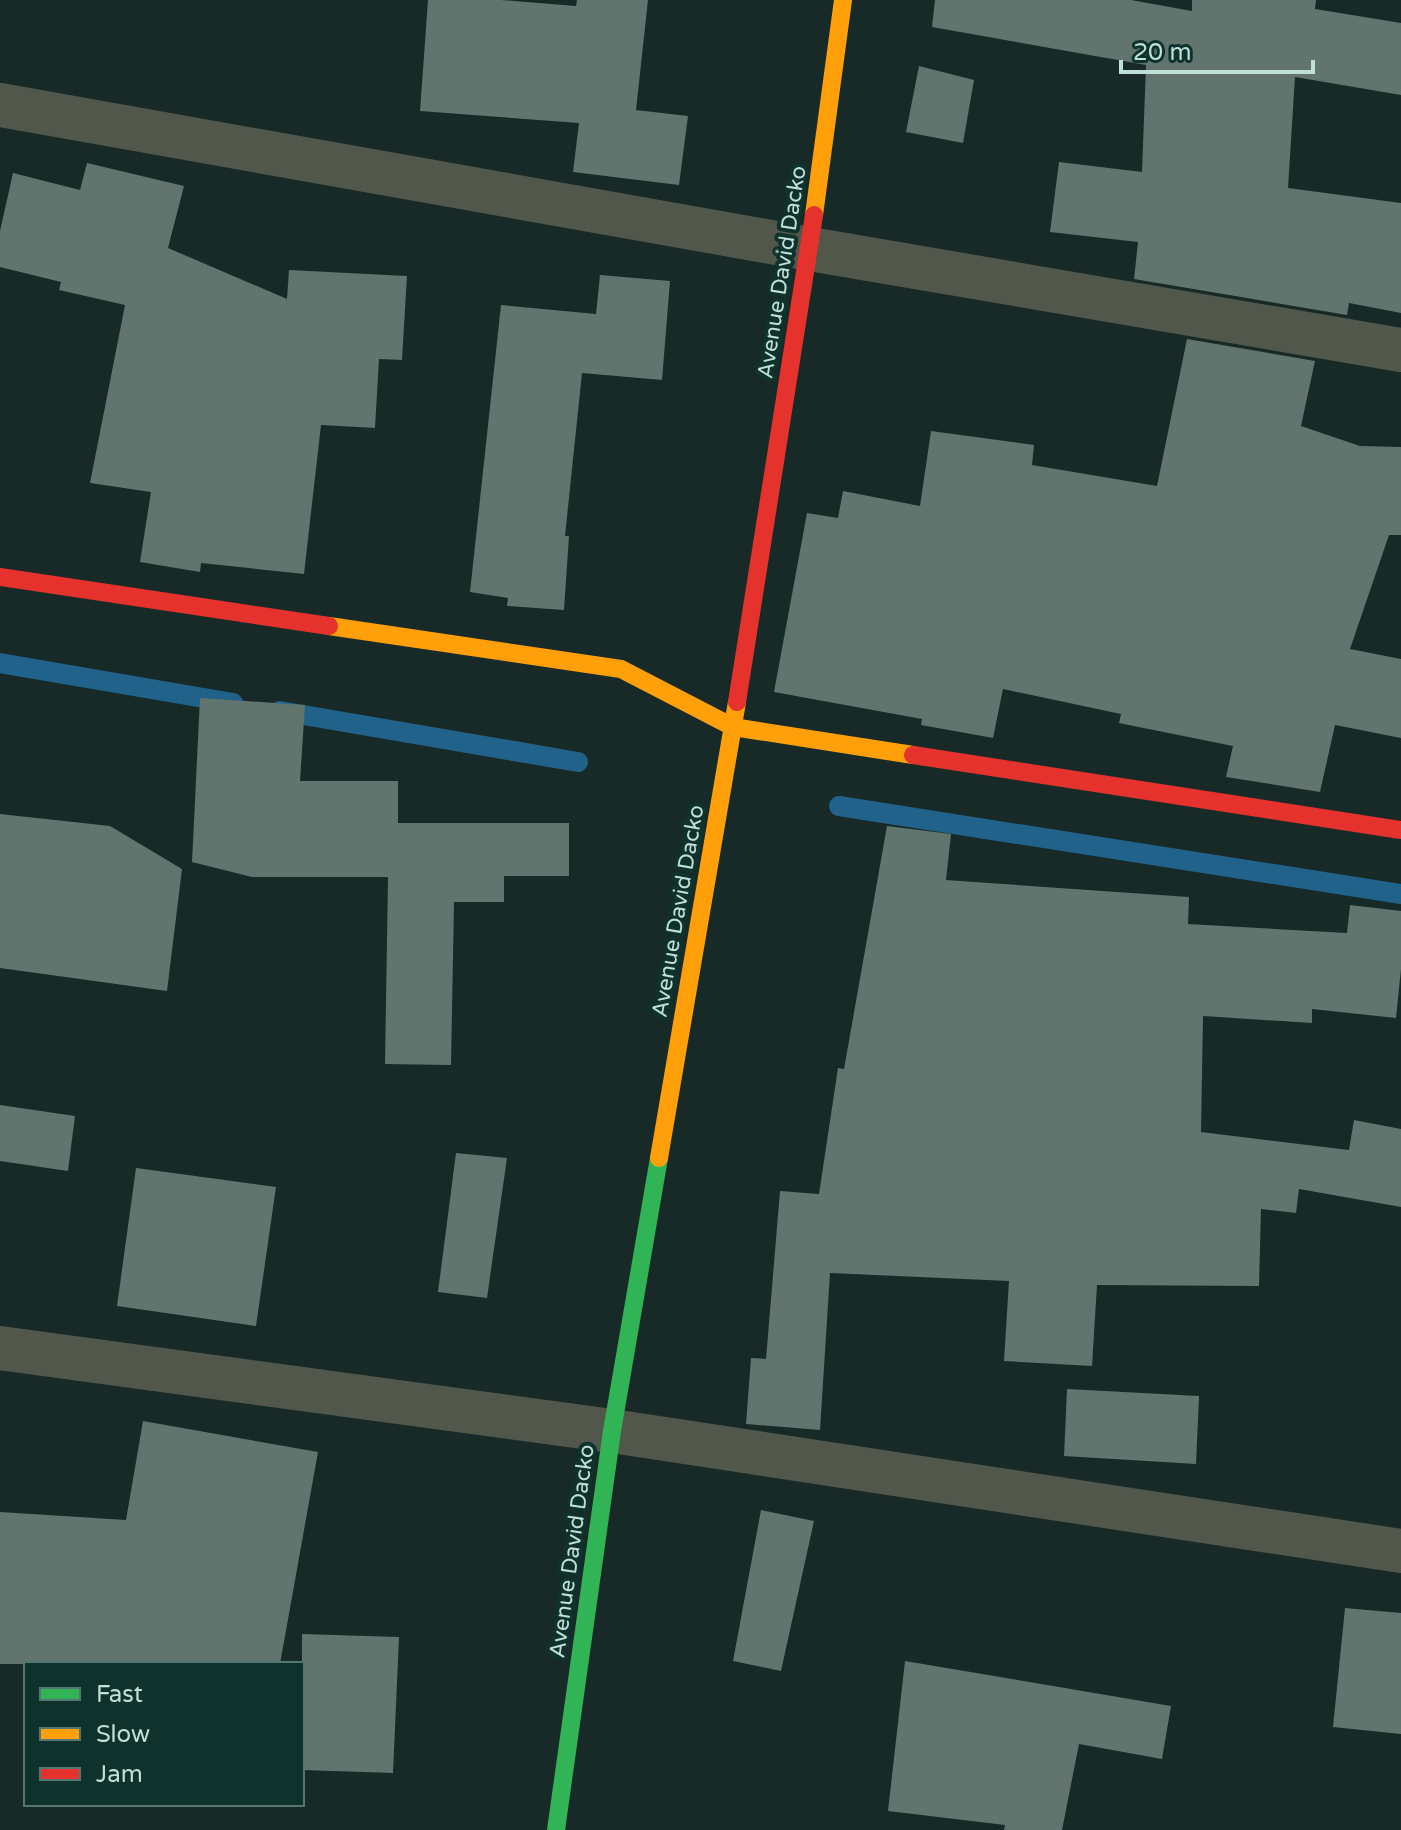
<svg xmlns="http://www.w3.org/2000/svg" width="1401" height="1830" font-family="'Varela Round',sans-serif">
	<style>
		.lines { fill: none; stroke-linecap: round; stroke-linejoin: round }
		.stream { stroke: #21628a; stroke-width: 20 }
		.building { fill: #61746d }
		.street { stroke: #52574c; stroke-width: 44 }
		.fast { stroke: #30b455; stroke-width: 18 }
		.slow { stroke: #ff9f0a; stroke-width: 18 }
		.jam { stroke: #e5322d; stroke-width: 18 }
		.labels { text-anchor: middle; stroke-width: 8; stroke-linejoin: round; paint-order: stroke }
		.street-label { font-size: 22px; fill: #bfdfd8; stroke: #0f322c }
	</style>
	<rect width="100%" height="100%" fill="#172a27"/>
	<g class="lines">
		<g class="stream">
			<polyline points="0,663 233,703"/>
			<polyline points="280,711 578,762"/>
			<polyline points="839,806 1401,894"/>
		</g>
	</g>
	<g class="building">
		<polygon points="428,0 501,0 576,6 577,0 648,0 636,110 688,116 679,185 573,172 579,123 420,111"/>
		<polygon points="935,0 1131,0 1192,11 1192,0 1316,0 1315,9 1401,23 1401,95 1295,77 1288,188 1401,203 1401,313 1349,303 1347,315 1134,279 1138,242 1050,232 1059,162 1142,172 1146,65 932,27"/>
		<polygon points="919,66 974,80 963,143 906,132"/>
		<polygon points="87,163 184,186 168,248 287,299 289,270 407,276 402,360 379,359 375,428 321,425 304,574 201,563 200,572 140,562 151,492 90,483 125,305 59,290 61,282 0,267 0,231 13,173 80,190"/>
		<polygon points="600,275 670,281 662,380 582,373 565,536 569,536 564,610 507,606 508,598 470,592 501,305 596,314"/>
		<polygon points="1187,339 1315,361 1301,426 1360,446 1401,447 1401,535 1389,535 1350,649 1401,659 1401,738 1335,725 1320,792 1226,777 1233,746 1119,723 1121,714 1003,689 993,738 921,725 922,719 774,692 807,513 838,518 843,491 920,506 931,431 1034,445 1032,465 1157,486"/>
		<polygon points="200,698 305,705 300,781 398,781 398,823 569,823 569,876 504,876 504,902 454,902 451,1065 385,1064 388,877 252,877 192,862"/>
		<polygon points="0,814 110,826 182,869 167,991 0,968"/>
		<polygon points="887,826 951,834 946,880 1189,897 1188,924 1347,933 1350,905 1401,911 1401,969 1396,1018 1312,1009 1312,1023 1203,1016 1201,1132 1349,1150 1354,1120 1401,1129 1401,1207 1299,1189 1296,1213 1261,1209 1259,1286 1097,1285 1092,1366 1004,1361 1009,1281 830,1273 820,1430 746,1424 751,1358 766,1359 780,1191 819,1194 838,1068 844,1069"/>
		<polygon points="0,1105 75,1116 68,1171 0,1161"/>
		<polygon points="456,1153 507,1158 487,1298 438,1292"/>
		<polygon points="136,1168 276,1187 256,1326 117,1306"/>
		<polygon points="1067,1389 1199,1396 1196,1464 1064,1456"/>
		<polygon points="143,1421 318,1452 280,1664 0,1664 0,1512 126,1520"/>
		<polygon points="761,1510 814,1521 781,1671 733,1661"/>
		<polygon points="1345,1608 1401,1613 1401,1734 1333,1727"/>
		<polygon points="302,1634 399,1637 393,1773 302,1770"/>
		<polygon points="905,1661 1171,1706 1162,1759 1079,1744 1062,1830 1004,1830 1005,1825 888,1811"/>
	</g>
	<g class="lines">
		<g class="street">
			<polyline points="0,105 810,249 1401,350"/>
			<polyline points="0,1348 612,1431 1401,1551"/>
		</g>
		<polyline class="fast" points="556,1830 612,1431 659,1158"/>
		<g class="slow">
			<polyline points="814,215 843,0"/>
			<polyline points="329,626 621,669 733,727 913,755"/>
			<polyline points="659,1158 737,702"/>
		</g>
		<g class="jam">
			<polyline points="0,577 329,626"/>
			<polyline points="737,702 814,215"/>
			<polyline points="913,755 1401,830"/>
		</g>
	</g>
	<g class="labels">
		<g class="street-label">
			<text transform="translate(781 272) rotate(-81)" y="8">Avenue David Dacko</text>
			<text transform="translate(677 911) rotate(-80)" y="8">Avenue David Dacko</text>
			<text transform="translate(571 1551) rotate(-82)" y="8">Avenue David Dacko</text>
		</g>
	</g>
	<rect x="24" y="1662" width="280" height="144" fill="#0f322c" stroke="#557771" stroke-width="2"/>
	<rect x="40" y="1688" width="40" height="12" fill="#30b455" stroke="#557771" stroke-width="2"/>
	<text x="96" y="1702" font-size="24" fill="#bfdfd8">Fast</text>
	<rect x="40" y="1728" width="40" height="12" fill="#ff9f0a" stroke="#557771" stroke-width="2"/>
	<text x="96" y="1742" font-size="24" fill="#bfdfd8">Slow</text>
	<rect x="40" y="1768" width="40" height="12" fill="#e5322d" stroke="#557771" stroke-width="2"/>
	<text x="96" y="1782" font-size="24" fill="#bfdfd8">Jam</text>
	<path d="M1121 60v12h192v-12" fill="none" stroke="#bfdfd8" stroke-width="4"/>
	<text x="1133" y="60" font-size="24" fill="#bfdfd8" stroke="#0f322c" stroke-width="6" paint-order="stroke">20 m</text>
</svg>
